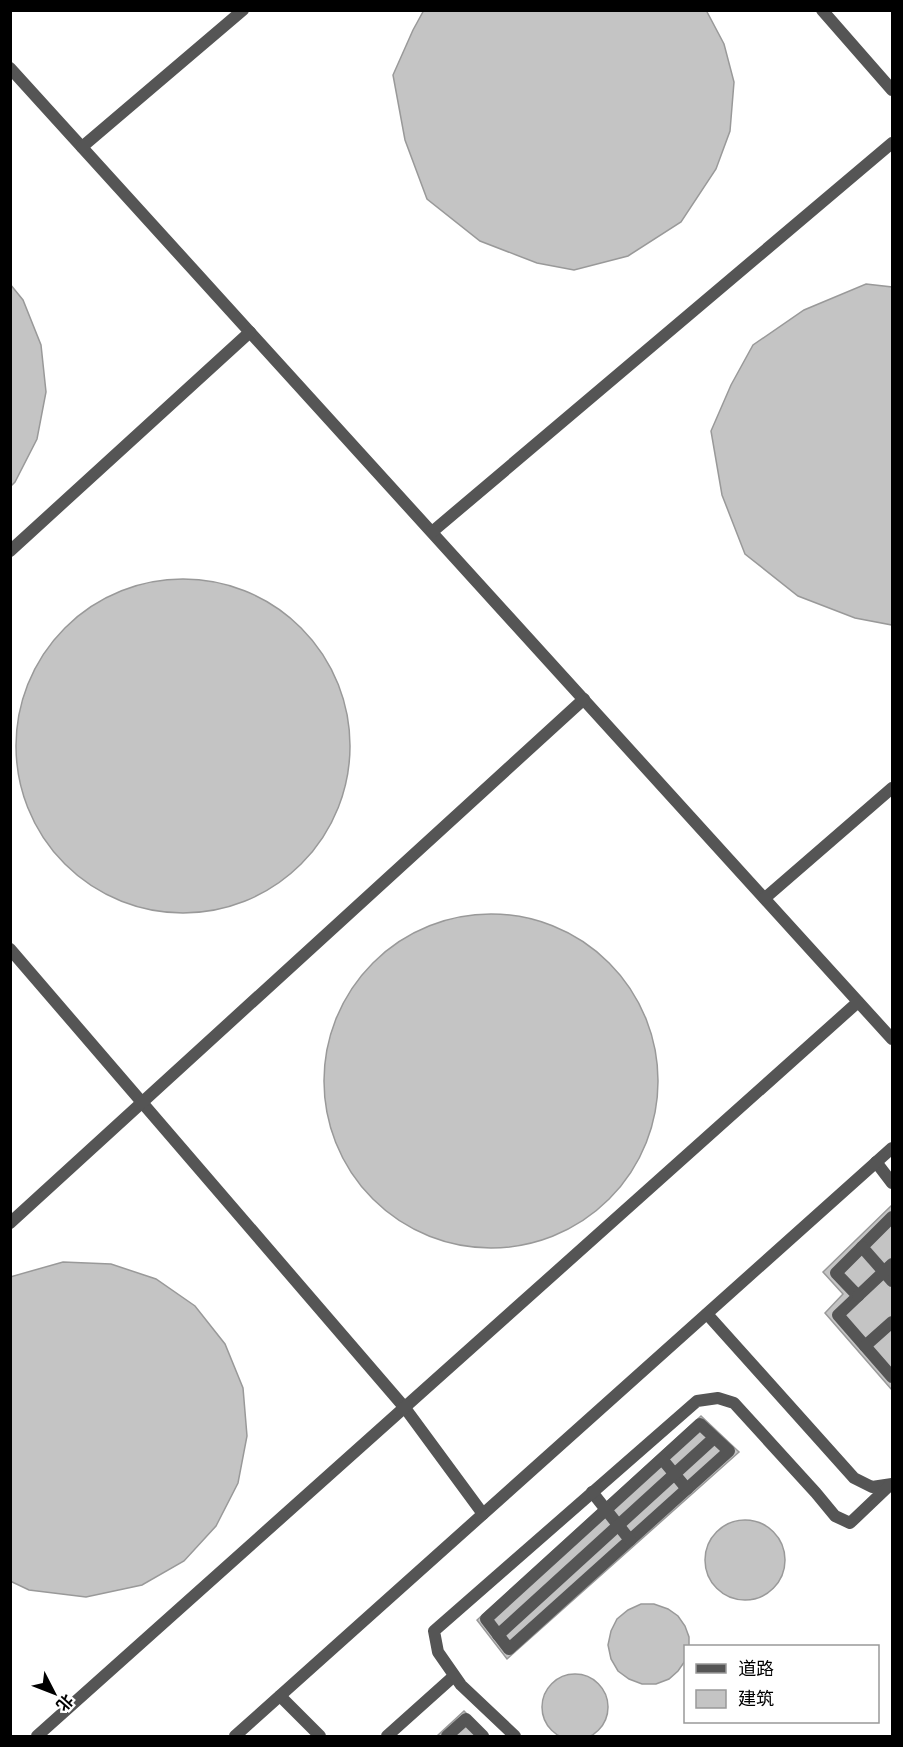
<svg xmlns="http://www.w3.org/2000/svg" width="903" height="1747" font-family="Rubik,'Noto Sans SC',sans-serif">
	<style>
		.building { fill: #c4c4c4; stroke: #999; stroke-width: 1.5 }
		.lines { fill: none; stroke-linecap: round; stroke-linejoin: round }
		.street { stroke: #555; stroke-width: 12 }
	</style>
	<rect width="100%" height="100%" fill="#fff"/>
	<g class="building">
		<polygon points="424,10 706,10 724,44 734,82 730,131 716,169 681,222 628,256 574,270 537,263 480,241 427,199 405,140 393,75 413,30"/>
		<polygon points="10,284 23,300 41,345 46,392 37,439 15,482 10,487"/>
		<polygon points="866,284 892,287 892,625 855,618 798,596 745,554 722,495 711,431 731,385 753,345 804,310"/>
		<circle cx="183" cy="746" r="167"/>
		<circle cx="491" cy="1081" r="167"/>
		<polygon points="892,1205 892,1390 825,1313 843,1294 823,1272"/>
		<polygon points="63,1262 111,1264 156,1279 195,1306 225,1344 243,1388 247,1436 238,1483 216,1526 184,1561 142,1585 86,1597 29,1590 10,1581 10,1277"/>
		<polygon points="701,1416 739,1452 507,1659 477,1620"/>
		<circle cx="745" cy="1560" r="40"/>
		<polygon points="641,1604 654,1604 668,1609 678,1616 685,1626 689,1637 689,1646 686,1646 685,1661 678,1671 669,1679 656,1684 642,1684 629,1679 618,1671 611,1659 608,1645 611,1631 617,1619 628,1610"/>
		<circle cx="575" cy="1707" r="33"/>
		<polygon points="464,1711 489,1736 437,1736"/>
	</g>
	<g class="lines">
		<g class="street">
			<polyline points="822,10 892,90"/>
			<polyline points="10,68 892,1039"/>
			<polyline points="82,147 243,10"/>
			<polyline points="432,532 892,143"/>
			<polyline points="10,551 250,332"/>
			<polyline points="765,898 892,788"/>
			<polyline points="10,949 405,1408 483,1514"/>
			<polyline points="876,1162 892,1183"/>
			<polyline points="892,1217 836,1273 858,1296 838,1315 892,1377"/>
			<polyline points="10,1223 584,699"/>
			<polyline points="862,1247 892,1281"/>
			<polyline points="858,1296 892,1264"/>
			<polyline points="707,1314 854,1478 872,1487 892,1484"/>
			<polyline points="865,1346 892,1322"/>
			<polygon points="700,1424 729,1451 509,1649 486,1619"/>
			<polyline points="662,1459 687,1489"/>
			<polyline points="592,1492 630,1540"/>
			<polyline points="498,1635 714,1438"/>
			<polyline points="280,1696 320,1736"/>
			<polyline points="37,1736 858,1002"/>
			<polyline points="235,1736 892,1148"/>
			<polyline points="387,1736 454,1676"/>
			<polyline points="447,1736 466,1719 483,1736"/>
			<polyline points="515,1736 461,1685 438,1652 434,1631 697,1401 718,1398 734,1403 816,1493 835,1516 850,1523 890,1485"/>
		</g>
	</g>
	<rect width="903" height="1747" fill="none" stroke="#000000" stroke-width="24"/>
	<rect x="684" y="1645" width="195" height="78" fill="#ffffff" stroke="#999999" stroke-width="1.5"/>
	<rect x="696" y="1664" width="30" height="9" fill="#555555" stroke="#999999" stroke-width="1.5"/>
	<text x="738" y="1675" font-size="18" fill="#000000">道路</text>
	<rect x="696" y="1690" width="30" height="18" fill="#c4c4c4" stroke="#999999" stroke-width="1.5"/>
	<text x="738" y="1705" font-size="18" fill="#000000">建筑</text>
	<g transform="translate(54 1693) rotate(132)" stroke="#ffffff" stroke-width="4.5" paint-order="stroke">
	<path d="M0-4.5L10 22L0 15L-10 22Z" fill="#000000"/>
	<text y="-9" font-size="16" font-weight="bold" text-anchor="middle" fill="#000000">北</text>
	</g>
</svg>
